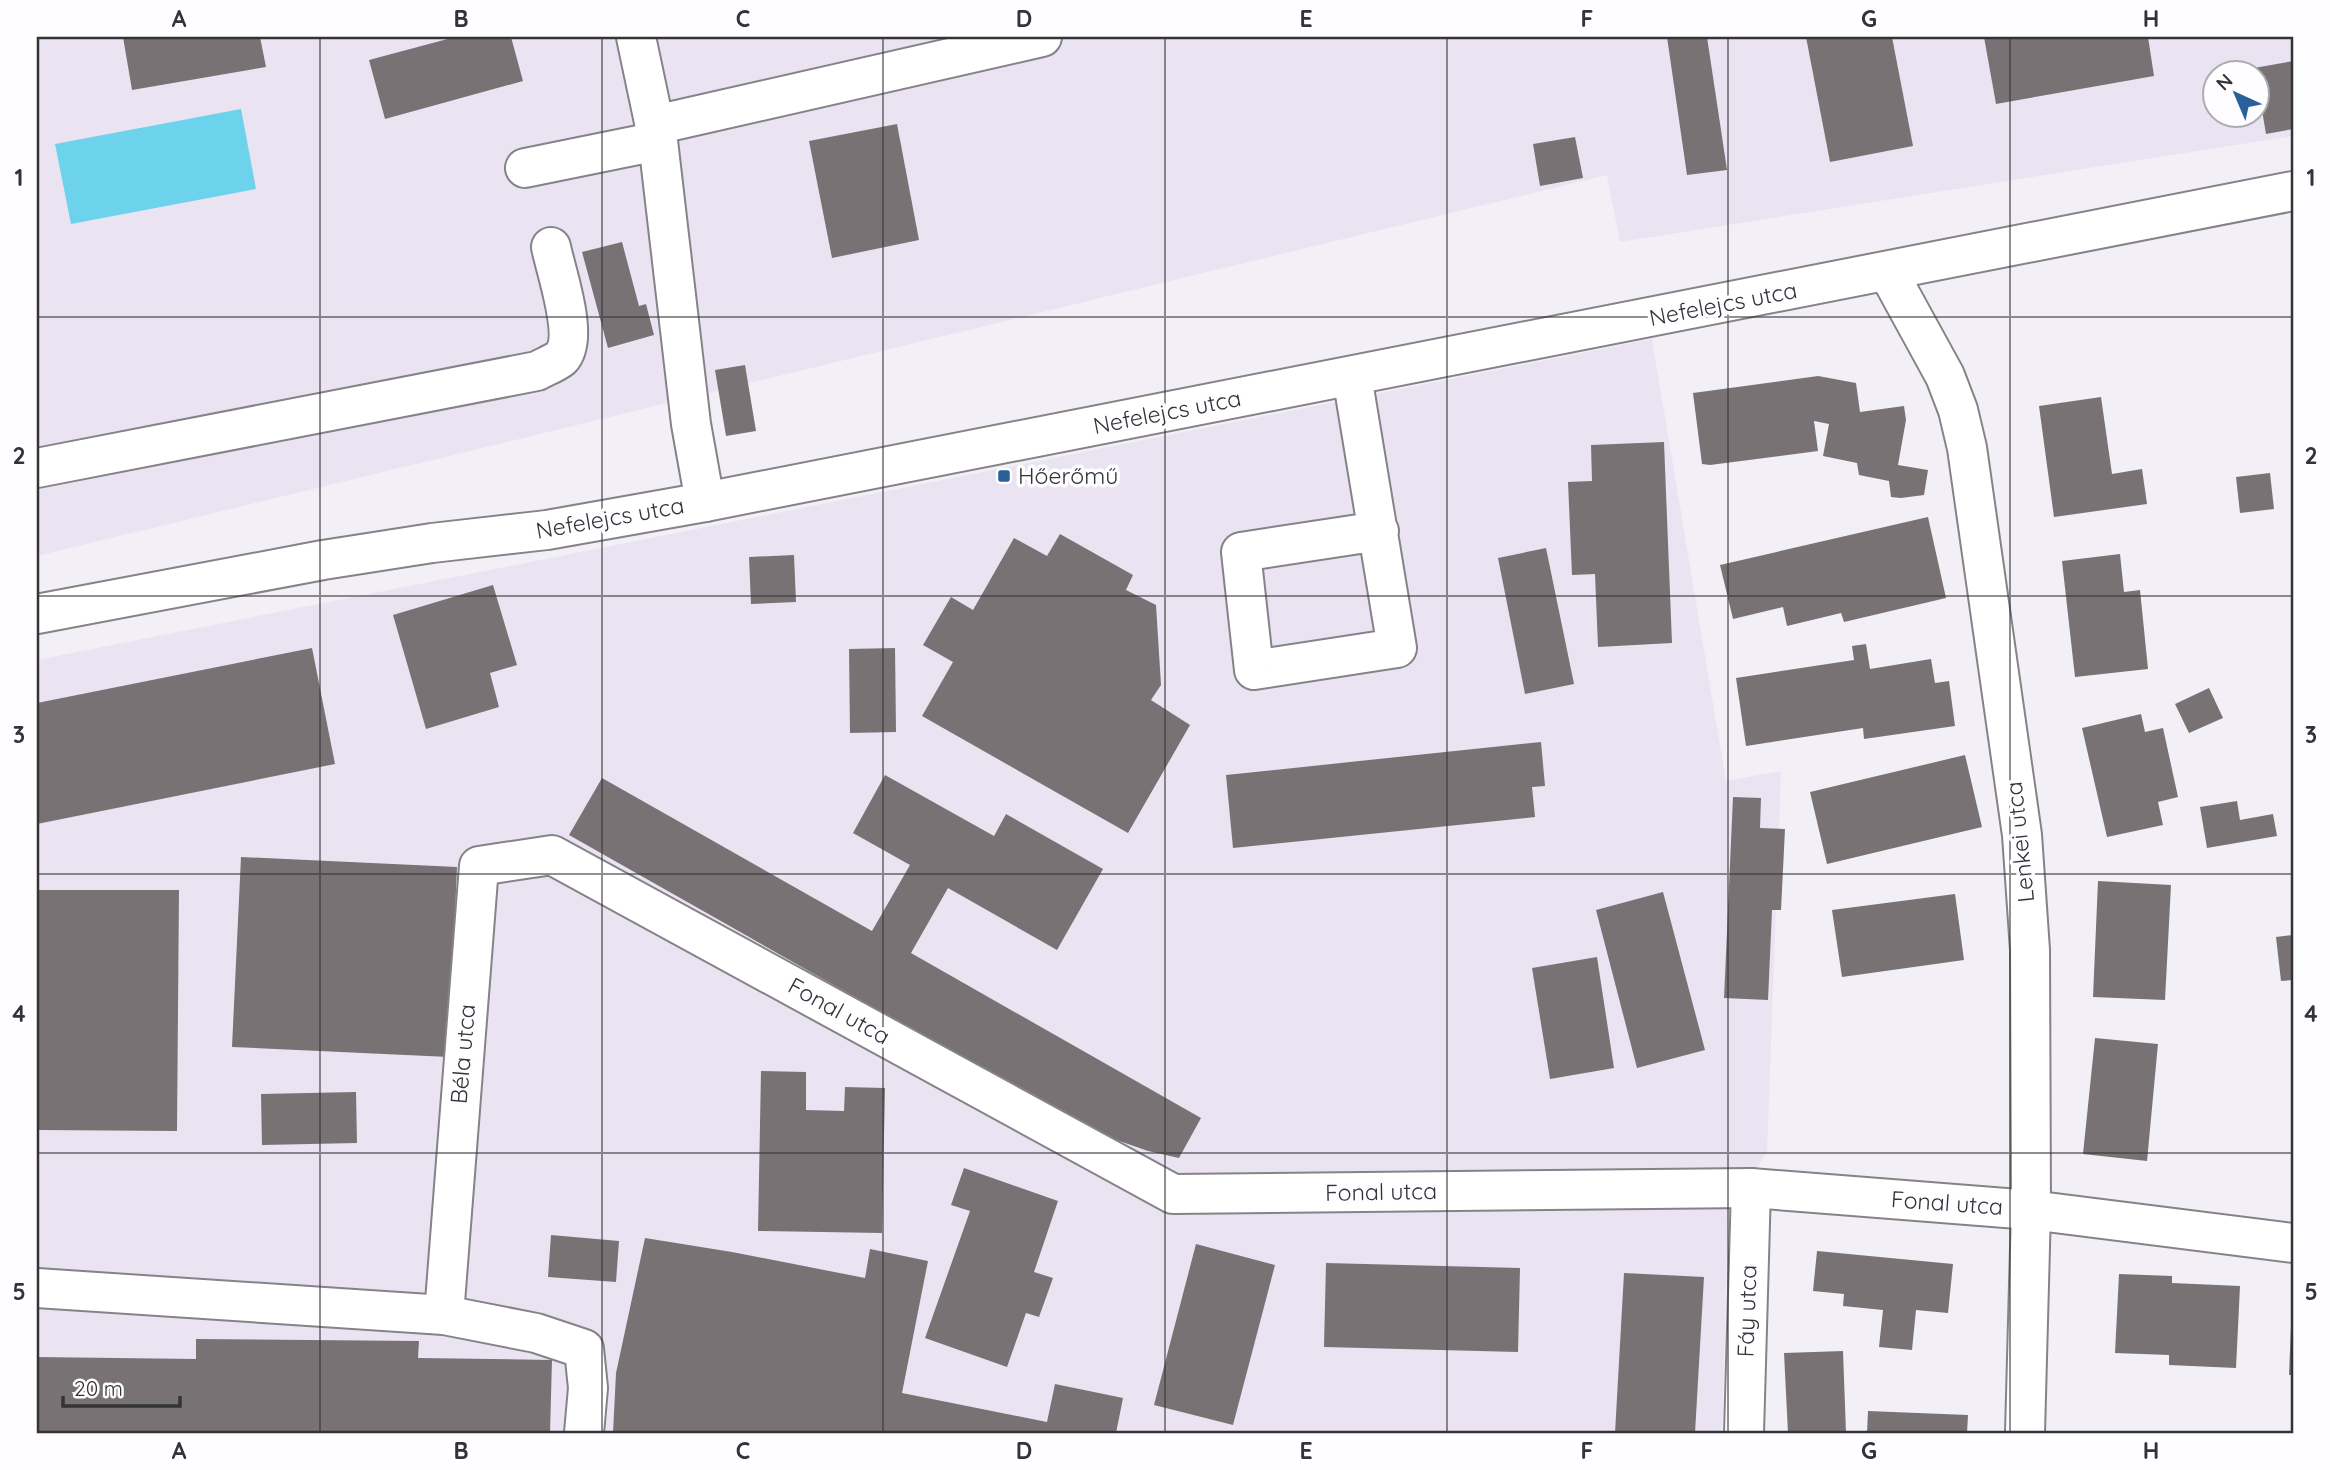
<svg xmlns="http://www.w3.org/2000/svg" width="2330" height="1470" font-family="Quicksand,sans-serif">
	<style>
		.built { fill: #eae4f2; fill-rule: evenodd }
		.water { fill: #6dd2eb }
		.building { fill: #797274 }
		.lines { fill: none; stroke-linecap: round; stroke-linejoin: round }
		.minor-casing { stroke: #858288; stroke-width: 42 }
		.minor { stroke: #fff; stroke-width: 38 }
		.grid { fill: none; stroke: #343336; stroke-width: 2; stroke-opacity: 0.55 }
		.poi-dot { fill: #286199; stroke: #fefdff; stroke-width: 2.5 }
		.labels { text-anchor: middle; stroke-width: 7; stroke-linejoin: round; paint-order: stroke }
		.street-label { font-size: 23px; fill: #343336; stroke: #fefdff }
		.poi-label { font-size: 23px; fill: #343336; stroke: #fefdff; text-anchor: start }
		.neatline { fill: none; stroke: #343336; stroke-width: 2.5 }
		.grid-label { font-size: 23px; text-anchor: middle; font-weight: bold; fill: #343336 }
	</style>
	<rect width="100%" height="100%" fill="#f2eff6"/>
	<g class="built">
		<path d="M37 37H2293V136L1620 242 1607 175 37 556ZM2214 74H2256V116H2214Z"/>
		<polygon points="1652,339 1726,781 1781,771 1767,1152 1728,1215 1722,1433 37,1433 37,660"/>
	</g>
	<polygon class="water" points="241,109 256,189 71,224 55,144"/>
	<g class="building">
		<polygon points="123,37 260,37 266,67 132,90"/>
		<polygon points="455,37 511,37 523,81 385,119 369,60"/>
		<polygon points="1667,37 1707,37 1727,170 1687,175"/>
		<polygon points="1806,37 1892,37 1913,146 1830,162"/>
		<polygon points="1984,37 2148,37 2154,76 1996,104"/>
		<polygon points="2293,61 2293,129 2266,134 2256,74 2254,68"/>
		<polygon points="897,124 919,240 832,258 809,141"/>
		<polygon points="1575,137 1583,178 1540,186 1533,144"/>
		<polygon points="622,242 639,306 646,304 654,335 608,348 582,252"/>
		<polygon points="745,365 756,431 726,436 715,370"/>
		<polygon points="1818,376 1856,383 1860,412 1904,406 1906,420 1898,465 1928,470 1924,495 1901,498 1891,497 1889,481 1859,475 1857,463 1823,456 1829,424 1814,421 1818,451 1710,465 1702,464 1693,393"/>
		<polygon points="2101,397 2112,474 2142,469 2147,504 2054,517 2039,406"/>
		<polygon points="1664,442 1672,643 1598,647 1595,574 1572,575 1568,482 1592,481 1591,445"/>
		<polygon points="2270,473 2274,509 2240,513 2236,477"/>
		<polygon points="1928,517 1946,598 1844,622 1841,613 1787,626 1783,607 1733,619 1720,565"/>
		<polygon points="1060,534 1133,575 1126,590 1156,605 1161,685 1151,700 1190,725 1128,833 922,716 953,662 923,645 951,597 973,610 1014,538 1047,556"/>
		<polygon points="1546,548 1574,684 1525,694 1498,558"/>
		<polygon points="2120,554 2124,592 2140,590 2148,669 2075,677 2062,561"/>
		<polygon points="794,555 796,602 751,604 749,557"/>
		<polygon points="493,585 517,665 490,673 499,707 426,729 393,615"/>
		<polygon points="1866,644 1870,669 1931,659 1935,683 1949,681 1955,726 1864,739 1863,728 1746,746 1736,678 1854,660 1852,646"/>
		<polygon points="312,648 335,764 37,824 37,703"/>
		<polygon points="895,648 896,732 850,733 849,649"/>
		<polygon points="2209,688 2223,718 2189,733 2175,704"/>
		<polygon points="2141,714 2145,732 2163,728 2178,797 2158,802 2163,825 2107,837 2082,728"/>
		<polygon points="1541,742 1545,786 1532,787 1535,817 1233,848 1226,775"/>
		<polygon points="1965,755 1982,827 1827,864 1810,792"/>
		<polygon points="885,775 994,836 1006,814 1103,869 1057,950 948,888 911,953 1201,1118 1179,1158 1148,1151 1091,1131 569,835 602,778 872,931 910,865 853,833"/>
		<polygon points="1733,797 1761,798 1760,828 1785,829 1781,910 1772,910 1768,1000 1724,998"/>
		<polygon points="2237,801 2240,820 2273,814 2277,836 2207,848 2200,807"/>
		<polygon points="241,857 457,867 449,1057 232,1047"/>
		<polygon points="2098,881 2171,885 2165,1000 2093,997"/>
		<polygon points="37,890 179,890 177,1131 37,1130"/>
		<polygon points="1663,892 1705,1050 1637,1068 1596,910"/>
		<polygon points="1955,894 1964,960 1842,977 1832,910"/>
		<polygon points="2293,935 2293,980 2281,981 2276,937"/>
		<polygon points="1597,957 1614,1068 1550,1079 1532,968"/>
		<polygon points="2095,1038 2158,1044 2147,1161 2083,1154"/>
		<polygon points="761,1071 806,1072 806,1110 844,1111 845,1087 885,1088 882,1233 758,1231"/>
		<polygon points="356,1092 357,1143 262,1145 261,1094"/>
		<polygon points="964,1168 1058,1201 1034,1272 1053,1278 1039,1317 1026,1313 1007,1367 925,1338 970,1211 951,1205"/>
		<polygon points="551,1235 619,1241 616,1282 548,1277"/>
		<polygon points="645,1238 732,1252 865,1278 870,1249 928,1261 902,1393 1047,1422 1055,1384 1123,1398 1116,1433 613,1433 616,1373"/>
		<polygon points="1196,1244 1275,1265 1233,1425 1154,1405"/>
		<polygon points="1817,1251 1953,1264 1948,1313 1916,1310 1912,1350 1879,1347 1883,1310 1843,1306 1844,1294 1813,1291"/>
		<polygon points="1326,1263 1520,1268 1518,1352 1324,1347"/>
		<polygon points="1624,1273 1704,1277 1695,1433 1615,1433"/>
		<polygon points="2119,1274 2172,1276 2172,1283 2240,1286 2236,1368 2169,1365 2169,1355 2115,1353"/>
		<polygon points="2291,1326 2293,1326 2293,1375 2289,1375"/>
		<polygon points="196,1339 419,1341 418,1358 552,1360 550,1433 37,1433 37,1357 196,1359"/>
		<polygon points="1843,1351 1846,1433 1788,1433 1784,1353"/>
		<polygon points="1868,1411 1968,1415 1967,1433 1867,1433"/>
	</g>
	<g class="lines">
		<defs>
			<g id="minor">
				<polyline points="636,37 658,141 691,424 705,502"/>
				<polyline points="655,125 1042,37"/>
				<polyline points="525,168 658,141"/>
				<polyline points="1888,272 1945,376 1958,410 1967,448 2022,835 2030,950 2031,1210 2025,1433"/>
				<polyline points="1352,376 1397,648 1254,670 1241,552 1379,531"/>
				<path d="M37 468 537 371C544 367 555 363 561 358 580 338 556 272 551 247"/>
				<polyline points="37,614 323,560 432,543 547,530 705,502 2293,191"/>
				<polyline points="37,1288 444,1315 536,1333 584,1349 588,1388 584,1433"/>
				<polyline points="444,1315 479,866 552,855 1173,1194 1751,1188 2031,1210 2293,1243"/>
				<polyline points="1744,1433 1751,1188"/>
			</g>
		</defs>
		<use href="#minor" class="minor-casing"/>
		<use href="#minor" class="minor"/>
	</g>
	<path class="grid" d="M320 37V1433M602 37V1433M883 37V1433M1165 37V1433M1447 37V1433M1728 37V1433M2010 37V1433M37 317H2293M37 596H2293M37 874H2293M37 1153H2293"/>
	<rect class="poi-dot" x="997" y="469" width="14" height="14" rx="3.5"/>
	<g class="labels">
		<g class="street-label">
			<text transform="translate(1723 304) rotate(-11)" y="8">Nefelejcs utca</text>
			<text transform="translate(1167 412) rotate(-11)" y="8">Nefelejcs utca</text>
			<text transform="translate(610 518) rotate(-10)" y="8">Nefelejcs utca</text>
			<text transform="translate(2020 842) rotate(-96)" y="8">Lenkei utca</text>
			<text transform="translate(839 1011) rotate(29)" y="8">Fonal utca</text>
			<text transform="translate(463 1054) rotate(-85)" y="8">Béla utca</text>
			<text transform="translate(1381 1192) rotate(-1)" y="8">Fonal utca</text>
			<text transform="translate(1947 1203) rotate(4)" y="8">Fonal utca</text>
			<text transform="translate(1747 1311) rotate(-88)" y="8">Fáy utca</text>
		</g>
		<g class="poi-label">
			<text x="1018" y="484">Hőerőmű</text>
		</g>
	</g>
	<rect width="2330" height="1470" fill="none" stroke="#fefdff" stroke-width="77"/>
	<g transform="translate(2236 94) rotate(316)"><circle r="33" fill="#fefdff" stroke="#adacaf" stroke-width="2"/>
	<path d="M0-5L12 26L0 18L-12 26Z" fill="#286199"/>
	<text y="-10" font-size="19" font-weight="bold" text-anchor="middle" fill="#343336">N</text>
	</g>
	<path d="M63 1396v10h117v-10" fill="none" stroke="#343336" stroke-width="3.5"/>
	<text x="74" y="1396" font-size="21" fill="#343336" stroke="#fefdff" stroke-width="5" paint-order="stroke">20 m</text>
	<rect x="38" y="38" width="2254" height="1394" class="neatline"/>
	<g class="grid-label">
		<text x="179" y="27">A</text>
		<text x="461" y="27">B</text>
		<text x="743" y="27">C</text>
		<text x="1024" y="27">D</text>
		<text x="1306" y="27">E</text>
		<text x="1587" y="27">F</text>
		<text x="1869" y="27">G</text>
		<text x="2151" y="27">H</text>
		<text x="19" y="186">1</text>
		<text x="2311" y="186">1</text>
		<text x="19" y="464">2</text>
		<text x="2311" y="464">2</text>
		<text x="19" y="743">3</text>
		<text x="2311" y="743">3</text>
		<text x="19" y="1022">4</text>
		<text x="2311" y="1022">4</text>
		<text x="19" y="1300">5</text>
		<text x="2311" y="1300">5</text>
		<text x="179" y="1459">A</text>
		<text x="461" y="1459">B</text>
		<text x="743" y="1459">C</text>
		<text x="1024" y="1459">D</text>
		<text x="1306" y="1459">E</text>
		<text x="1587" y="1459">F</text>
		<text x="1869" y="1459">G</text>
		<text x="2151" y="1459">H</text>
	</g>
</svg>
